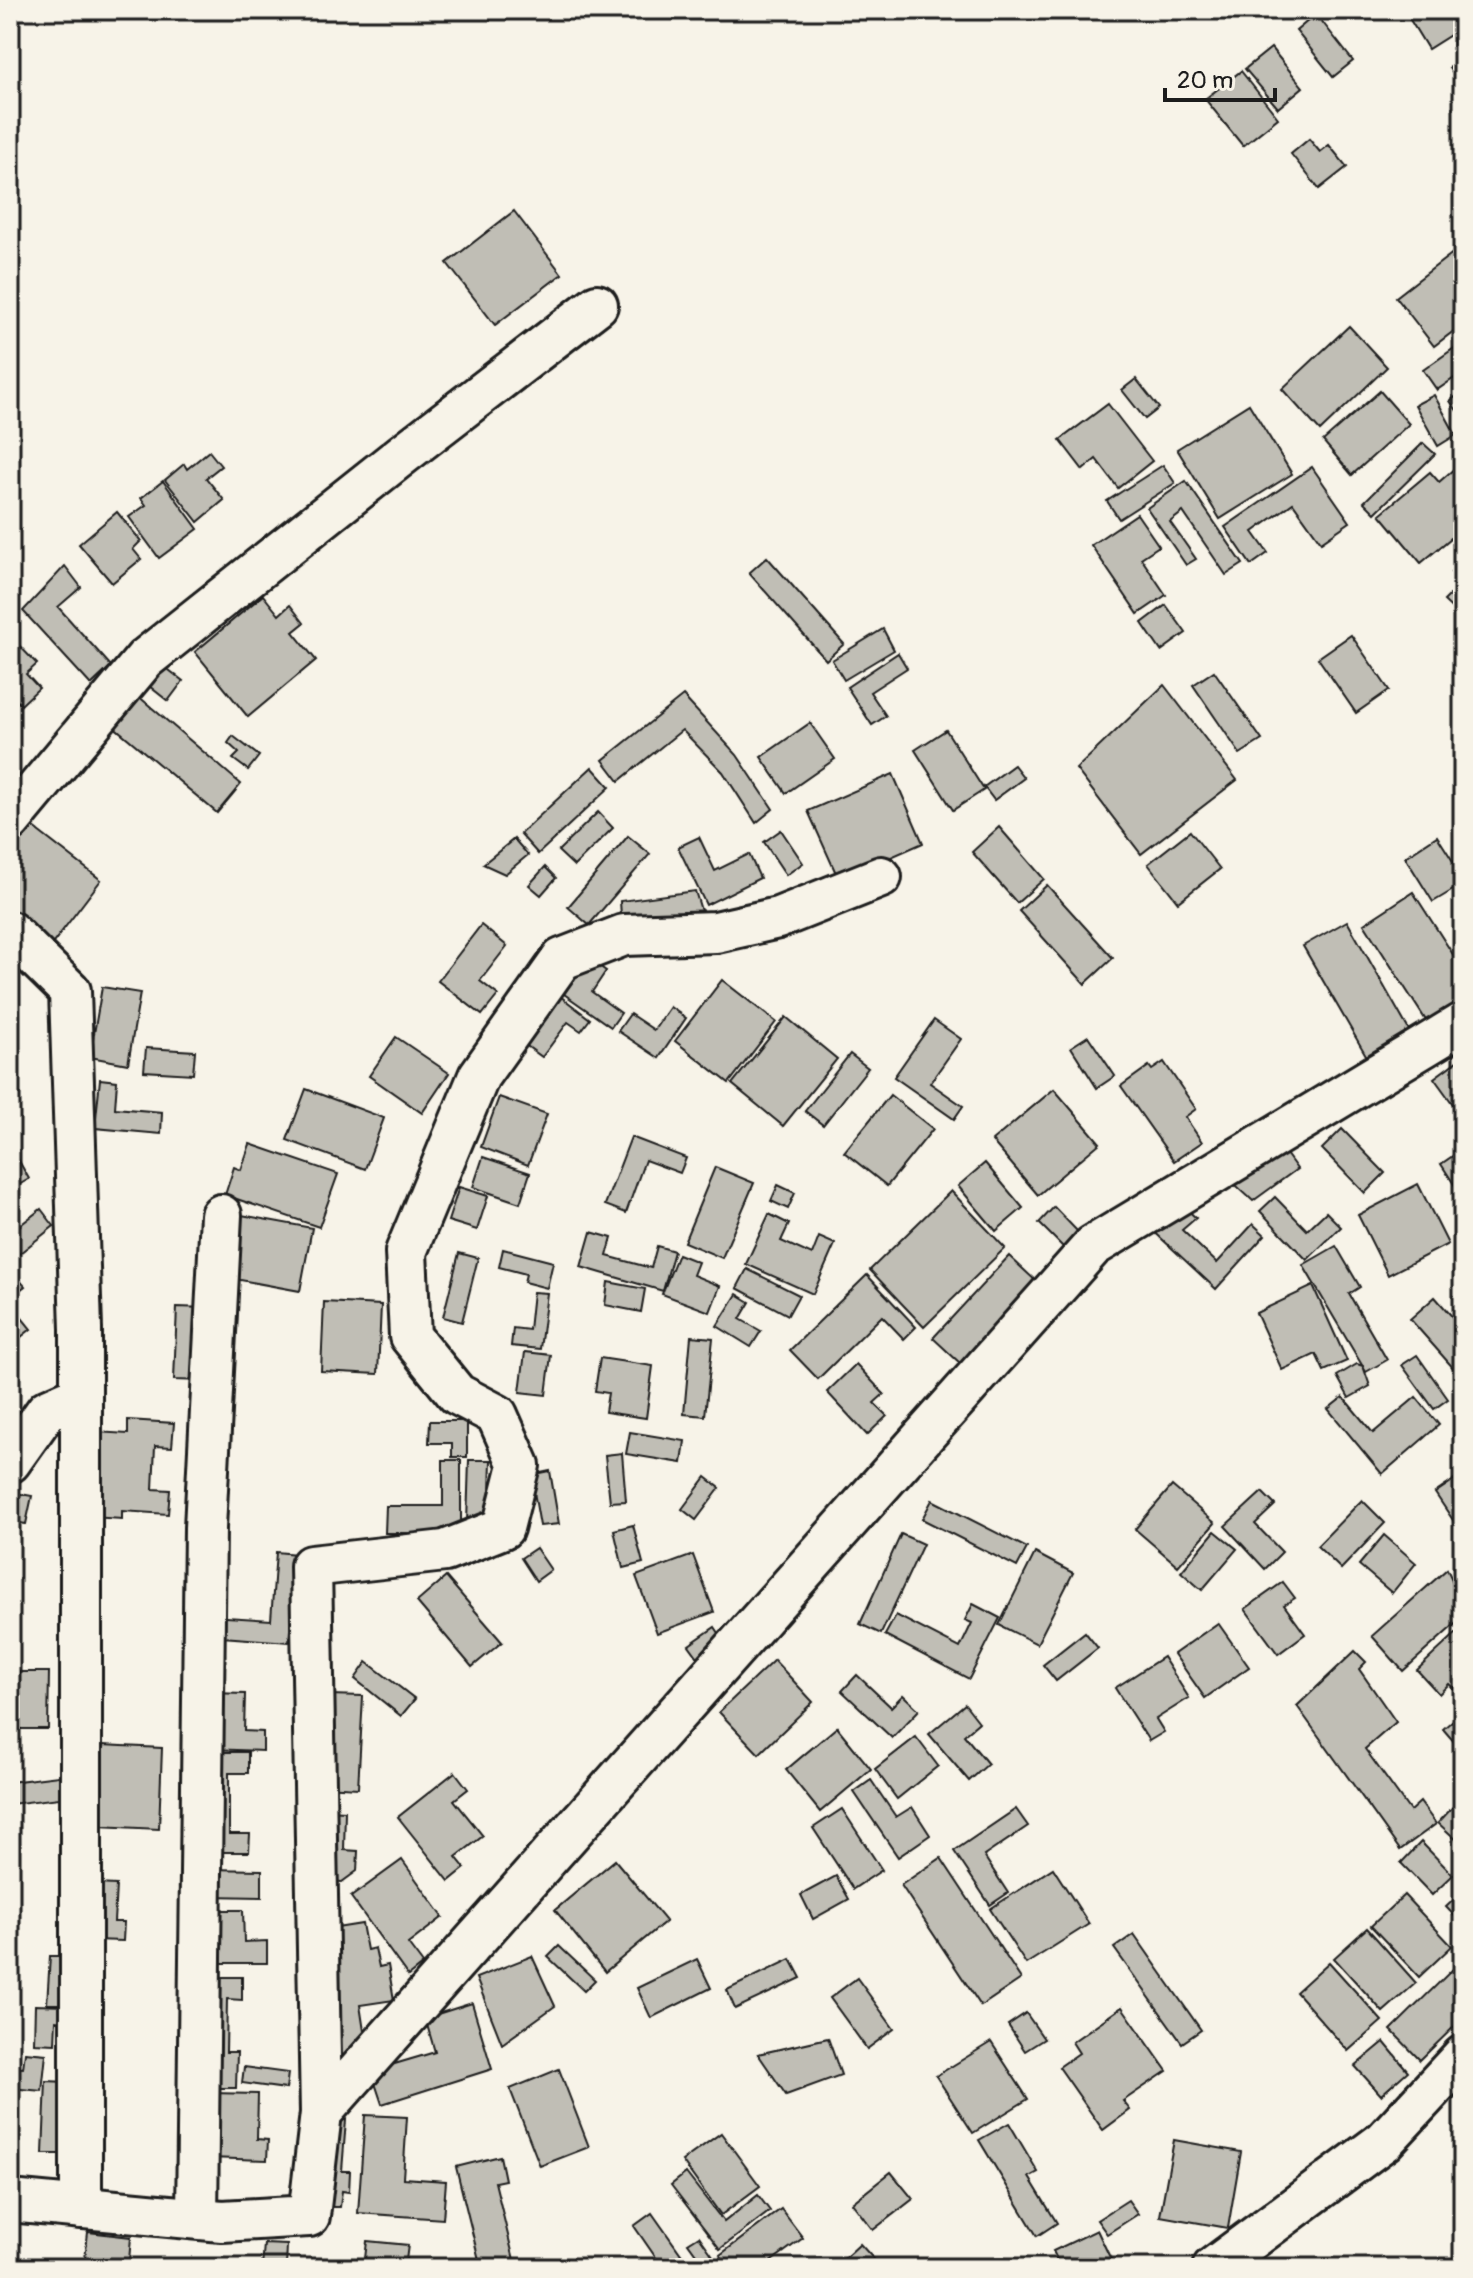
<svg xmlns="http://www.w3.org/2000/svg" width="1473" height="2278" font-family="Pangolin,sans-serif">
	<style>
		.building { fill: #c0beb5; stroke: #1c1c1c; stroke-width: 2 }
		.lines { fill: none; stroke-linecap: round; stroke-linejoin: round }
		.minor-casing { stroke: #1c1c1c; stroke-width: 46 }
		.minor { stroke: #f7f3e8; stroke-width: 40 }
	</style>
	<rect width="100%" height="100%" fill="#f7f3e8"/>
	<filter id="ink" filterUnits="userSpaceOnUse"><feTurbulence type="fractalNoise" baseFrequency=".0125" numOctaves="2"/><feDisplacementMap in="SourceGraphic" scale="16" xChannelSelector="R" yChannelSelector="G"/><feConvolveMatrix kernelMatrix="1 2 1 2 8 2 1 2 1" color-interpolation-filters="sRGB"/></filter>
	<g filter="url(#ink)">
		<g class="building">
			<polygon points="1404,10 1463,10 1463,27 1428,49"/>
			<polygon points="1316,14 1353,61 1333,77 1296,31"/>
			<polygon points="1271,48 1303,87 1278,108 1245,69"/>
			<polygon points="1463,58 1463,89 1449,68"/>
			<polygon points="1241,71 1278,118 1243,146 1205,99"/>
			<polygon points="1309,139 1320,152 1329,145 1347,167 1319,189 1291,154"/>
			<polygon points="514,211 562,274 495,325 447,263"/>
			<polygon points="1463,245 1463,324 1434,346 1396,297"/>
			<polygon points="1349,326 1387,367 1320,431 1282,389"/>
			<polygon points="1463,342 1463,372 1437,390 1423,370"/>
			<polygon points="1136,379 1159,408 1145,419 1122,390"/>
			<polygon points="1380,391 1409,424 1352,475 1323,441"/>
			<polygon points="1463,391 1463,419 1450,401"/>
			<polygon points="1434,395 1456,435 1438,446 1415,405"/>
			<polygon points="1108,404 1152,461 1118,488 1096,459 1083,470 1060,440"/>
			<polygon points="1249,404 1292,474 1220,519 1177,449"/>
			<polygon points="1423,443 1435,454 1375,513 1364,502"/>
			<polygon points="209,451 221,466 206,478 224,500 198,522 165,480 184,464 187,469"/>
			<polygon points="1163,465 1175,483 1119,519 1107,501"/>
			<polygon points="1312,467 1350,522 1321,542 1293,503 1253,532 1268,553 1251,565 1225,527"/>
			<polygon points="1455,468 1463,477 1463,528 1421,563 1380,514 1430,472 1439,482"/>
			<polygon points="163,481 198,529 159,558 129,517 146,505 141,498"/>
			<polygon points="1186,481 1243,564 1226,575 1183,512 1170,522 1196,559 1186,565 1147,508"/>
			<polygon points="117,512 141,541 133,549 141,559 112,583 79,544"/>
			<polygon points="1137,514 1159,546 1141,558 1166,595 1138,614 1091,545"/>
			<polygon points="767,557 844,644 826,660 749,573"/>
			<polygon points="1463,560 1463,619 1444,601 1462,583 1451,572"/>
			<polygon points="65,566 81,587 58,607 111,666 91,685 23,611"/>
			<polygon points="263,595 279,615 290,605 304,623 293,632 316,660 248,717 195,652"/>
			<polygon points="1166,605 1186,633 1161,651 1142,623"/>
			<polygon points="883,629 894,650 844,680 832,660"/>
			<polygon points="1351,635 1389,690 1356,713 1318,658"/>
			<polygon points="10,636 37,664 26,674 39,688 21,705 10,693"/>
			<polygon points="898,653 907,668 870,692 886,716 872,725 847,687"/>
			<polygon points="160,663 183,681 168,701 144,682"/>
			<polygon points="1214,671 1262,740 1240,754 1193,685"/>
			<polygon points="1164,685 1237,780 1141,854 1076,769"/>
			<polygon points="137,695 241,784 217,813 112,725"/>
			<polygon points="683,696 737,755 773,809 756,823 723,772 682,730 619,781 603,760"/>
			<polygon points="810,723 835,759 786,793 761,757"/>
			<polygon points="946,730 984,790 953,810 915,750"/>
			<polygon points="233,736 259,756 248,770 233,759 239,753 228,743"/>
			<polygon points="1014,765 1024,778 994,800 984,787"/>
			<polygon points="592,767 610,787 538,854 520,834"/>
			<polygon points="893,774 923,843 839,880 808,811"/>
			<polygon points="598,812 613,828 574,866 558,851"/>
			<polygon points="29,824 101,880 50,947 10,916 10,849"/>
			<polygon points="999,827 1044,879 1017,903 972,852"/>
			<polygon points="781,830 803,863 786,875 764,842"/>
			<polygon points="1190,831 1220,869 1178,902 1148,864"/>
			<polygon points="628,836 650,854 589,925 568,907"/>
			<polygon points="1437,836 1463,877 1463,884 1433,902 1405,857"/>
			<polygon points="699,837 715,871 749,854 760,878 706,905 678,847"/>
			<polygon points="514,839 528,855 505,874 483,864"/>
			<polygon points="545,867 556,878 541,895 529,885"/>
			<polygon points="1047,885 1113,958 1085,984 1019,911"/>
			<polygon points="695,891 705,923 622,930 620,901"/>
			<polygon points="1413,892 1463,970 1463,998 1427,1022 1364,924"/>
			<polygon points="1347,921 1410,1032 1367,1057 1303,946"/>
			<polygon points="481,925 507,946 480,981 498,995 482,1015 438,981"/>
			<polygon points="588,958 606,971 592,992 621,1013 611,1027 564,994"/>
			<polygon points="722,980 776,1022 729,1083 675,1041"/>
			<polygon points="102,987 140,993 128,1064 90,1057"/>
			<polygon points="560,996 590,1019 581,1031 568,1022 542,1057 524,1044"/>
			<polygon points="670,1007 686,1018 659,1058 618,1031 630,1014 654,1030"/>
			<polygon points="786,1017 837,1059 783,1126 732,1084"/>
			<polygon points="934,1020 961,1039 930,1083 963,1106 954,1119 894,1077"/>
			<polygon points="1088,1036 1115,1076 1097,1088 1071,1047"/>
			<polygon points="396,1037 449,1073 422,1113 369,1076"/>
			<polygon points="146,1048 195,1051 193,1074 144,1071"/>
			<polygon points="850,1054 868,1068 823,1125 805,1111"/>
			<polygon points="1457,1061 1463,1069 1463,1118 1434,1078"/>
			<polygon points="1164,1062 1196,1109 1185,1117 1202,1142 1174,1161 1121,1086 1149,1066 1152,1070"/>
			<polygon points="100,1079 117,1081 115,1108 162,1112 161,1134 95,1128"/>
			<polygon points="306,1089 384,1118 365,1169 287,1140"/>
			<polygon points="1054,1089 1100,1143 1038,1195 992,1141"/>
			<polygon points="890,1095 933,1129 887,1186 844,1152"/>
			<polygon points="499,1097 547,1114 528,1165 481,1147"/>
			<polygon points="1342,1129 1385,1173 1365,1193 1322,1149"/>
			<polygon points="631,1137 686,1158 680,1173 645,1160 626,1213 605,1205"/>
			<polygon points="1278,1143 1297,1169 1253,1201 1226,1176"/>
			<polygon points="250,1144 338,1174 319,1227 225,1195 234,1167 241,1170"/>
			<polygon points="10,1145 29,1179 10,1190"/>
			<polygon points="1463,1149 1463,1198 1441,1164"/>
			<polygon points="483,1157 530,1173 520,1203 473,1187"/>
			<polygon points="985,1163 1023,1208 996,1231 958,1186"/>
			<polygon points="715,1167 754,1183 722,1258 684,1242"/>
			<polygon points="1418,1184 1448,1244 1388,1275 1358,1215"/>
			<polygon points="778,1185 795,1193 788,1209 771,1201"/>
			<polygon points="459,1187 488,1196 477,1230 448,1221"/>
			<polygon points="951,1191 1005,1248 924,1327 870,1270"/>
			<polygon points="1275,1197 1307,1230 1326,1212 1341,1227 1307,1260 1260,1211"/>
			<polygon points="1179,1202 1196,1218 1182,1230 1217,1263 1253,1224 1265,1235 1216,1289 1148,1226"/>
			<polygon points="1054,1207 1079,1233 1064,1248 1039,1223"/>
			<polygon points="41,1209 54,1226 10,1261 10,1233"/>
			<polygon points="236,1214 312,1228 300,1291 224,1277"/>
			<polygon points="769,1214 789,1224 781,1241 812,1255 819,1237 835,1244 813,1294 746,1264"/>
			<polygon points="591,1232 612,1238 607,1256 651,1268 657,1246 674,1251 663,1291 581,1267"/>
			<polygon points="1336,1246 1360,1287 1349,1294 1387,1360 1366,1372 1303,1265"/>
			<polygon points="503,1249 553,1262 547,1288 524,1282 526,1274 499,1267"/>
			<polygon points="459,1253 478,1258 462,1322 443,1317"/>
			<polygon points="678,1254 698,1262 693,1275 720,1286 710,1312 662,1294"/>
			<polygon points="1009,1256 1037,1282 961,1364 933,1338"/>
			<polygon points="10,1269 25,1286 10,1298"/>
			<polygon points="747,1269 799,1295 788,1315 737,1288"/>
			<polygon points="867,1275 916,1327 904,1339 882,1316 818,1379 790,1350"/>
			<polygon points="608,1282 645,1289 641,1312 605,1305"/>
			<polygon points="1313,1286 1347,1361 1324,1371 1316,1354 1282,1370 1256,1313"/>
			<polygon points="533,1292 547,1293 540,1349 511,1346 513,1328 529,1330"/>
			<polygon points="737,1294 750,1302 740,1319 761,1331 751,1347 717,1326"/>
			<polygon points="1435,1297 1463,1329 1463,1379 1410,1319"/>
			<polygon points="324,1302 381,1305 378,1374 321,1371"/>
			<polygon points="10,1303 31,1329 16,1341 10,1333"/>
			<polygon points="177,1307 206,1308 204,1381 174,1380"/>
			<polygon points="691,1336 713,1338 705,1416 684,1414"/>
			<polygon points="525,1352 551,1355 546,1395 520,1392"/>
			<polygon points="1417,1355 1448,1399 1434,1409 1402,1365"/>
			<polygon points="600,1358 653,1366 646,1418 605,1412 608,1393 595,1391"/>
			<polygon points="856,1364 884,1394 874,1403 887,1416 867,1435 827,1392"/>
			<polygon points="1357,1364 1363,1366 1370,1386 1349,1398 1337,1376"/>
			<polygon points="1343,1397 1373,1433 1416,1397 1439,1425 1382,1474 1328,1409"/>
			<polygon points="128,1420 174,1423 172,1447 155,1446 153,1489 170,1490 168,1514 122,1511 122,1519 91,1517 96,1432 128,1434"/>
			<polygon points="430,1421 467,1421 467,1457 452,1457 452,1443 429,1443"/>
			<polygon points="630,1432 685,1441 682,1463 626,1454"/>
			<polygon points="622,1453 626,1501 610,1502 605,1455"/>
			<polygon points="443,1460 461,1460 461,1533 385,1533 386,1506 443,1506"/>
			<polygon points="469,1460 491,1460 489,1523 467,1523"/>
			<polygon points="550,1471 559,1524 540,1526 531,1475"/>
			<polygon points="1463,1474 1463,1517 1455,1523 1435,1493"/>
			<polygon points="706,1477 720,1488 696,1520 682,1509"/>
			<polygon points="1172,1486 1215,1523 1178,1566 1135,1529"/>
			<polygon points="10,1492 32,1496 26,1524 14,1522 10,1545"/>
			<polygon points="1262,1492 1275,1505 1255,1524 1282,1552 1265,1569 1225,1526"/>
			<polygon points="932,1500 1027,1548 1017,1567 922,1519"/>
			<polygon points="1362,1500 1385,1523 1341,1569 1317,1546"/>
			<polygon points="633,1525 643,1563 623,1568 614,1530"/>
			<polygon points="1215,1531 1237,1549 1202,1590 1181,1572"/>
			<polygon points="901,1534 923,1544 881,1634 860,1624"/>
			<polygon points="1384,1535 1416,1563 1392,1593 1359,1565"/>
			<polygon points="536,1548 551,1570 536,1581 521,1558"/>
			<polygon points="276,1552 296,1554 289,1642 209,1636 211,1616 271,1620"/>
			<polygon points="1035,1553 1073,1573 1037,1644 999,1625"/>
			<polygon points="693,1555 714,1612 657,1633 636,1576"/>
			<polygon points="1447,1569 1463,1603 1463,1617 1403,1671 1372,1636"/>
			<polygon points="446,1577 502,1642 472,1667 417,1602"/>
			<polygon points="1283,1582 1295,1598 1284,1605 1305,1634 1278,1654 1245,1609"/>
			<polygon points="973,1604 1000,1618 969,1679 885,1635 896,1615 960,1648 972,1623 965,1620"/>
			<polygon points="1218,1623 1249,1667 1205,1698 1174,1654"/>
			<polygon points="715,1627 725,1642 700,1660 689,1645"/>
			<polygon points="1463,1627 1463,1693 1461,1695 1449,1684 1439,1694 1417,1670"/>
			<polygon points="1085,1632 1098,1648 1056,1681 1043,1665"/>
			<polygon points="1355,1651 1366,1662 1359,1669 1396,1722 1365,1749 1410,1811 1420,1802 1436,1824 1400,1850 1297,1706"/>
			<polygon points="1163,1657 1189,1698 1156,1719 1164,1732 1149,1741 1115,1688"/>
			<polygon points="774,1660 813,1702 759,1754 719,1712"/>
			<polygon points="367,1662 415,1699 401,1716 355,1679"/>
			<polygon points="19,1672 49,1672 48,1729 18,1729"/>
			<polygon points="857,1675 891,1707 903,1695 919,1710 892,1738 842,1691"/>
			<polygon points="211,1693 245,1694 244,1731 263,1732 263,1751 209,1749"/>
			<polygon points="329,1695 363,1696 358,1788 324,1786"/>
			<polygon points="965,1704 979,1722 964,1735 988,1764 969,1781 929,1734"/>
			<polygon points="1463,1711 1463,1752 1443,1729"/>
			<polygon points="837,1727 871,1769 820,1812 786,1770"/>
			<polygon points="916,1737 938,1766 897,1799 875,1769"/>
			<polygon points="102,1745 162,1748 159,1829 98,1826"/>
			<polygon points="209,1752 248,1752 248,1773 229,1773 229,1834 250,1834 249,1852 208,1852"/>
			<polygon points="455,1772 468,1789 454,1800 483,1836 456,1857 465,1868 449,1881 398,1817"/>
			<polygon points="66,1775 68,1797 11,1804 10,1782"/>
			<polygon points="871,1780 896,1817 912,1807 930,1835 898,1857 854,1792"/>
			<polygon points="1463,1796 1463,1840 1460,1843 1438,1823"/>
			<polygon points="842,1809 882,1870 853,1889 813,1828"/>
			<polygon points="1016,1809 1028,1826 984,1856 1008,1893 990,1905 954,1851"/>
			<polygon points="328,1810 345,1811 344,1850 358,1851 357,1871 342,1882 325,1881"/>
			<polygon points="1421,1842 1453,1875 1432,1895 1401,1863"/>
			<polygon points="941,1858 1021,1979 981,2006 901,1885"/>
			<polygon points="402,1860 443,1917 408,1944 423,1964 408,1976 351,1897"/>
			<polygon points="615,1860 666,1921 605,1972 555,1910"/>
			<polygon points="1053,1868 1089,1924 1026,1964 990,1909"/>
			<polygon points="208,1869 262,1870 262,1897 208,1896"/>
			<polygon points="836,1876 849,1899 813,1919 801,1895"/>
			<polygon points="96,1884 116,1885 114,1922 124,1922 123,1941 94,1940"/>
			<polygon points="1463,1891 1463,1925 1446,1907"/>
			<polygon points="1404,1895 1452,1946 1419,1977 1371,1926"/>
			<polygon points="217,1910 243,1910 244,1942 267,1941 267,1963 218,1963"/>
			<polygon points="362,1924 367,1950 375,1948 379,1967 388,1965 394,2000 360,2005 366,2044 338,2066 324,1930"/>
			<polygon points="1367,1928 1416,1983 1383,2012 1334,1958"/>
			<polygon points="1134,1934 1201,2030 1182,2043 1114,1948"/>
			<polygon points="559,1946 595,1980 584,1991 548,1957"/>
			<polygon points="50,1956 69,1956 67,2004 47,2004"/>
			<polygon points="532,1956 555,2006 502,2044 476,1978"/>
			<polygon points="697,1959 711,1988 651,2018 637,1988"/>
			<polygon points="791,1959 801,1978 735,2009 727,1990"/>
			<polygon points="1462,1960 1463,2018 1420,2060 1391,2030"/>
			<polygon points="1329,1962 1382,2021 1348,2051 1296,1992"/>
			<polygon points="209,1977 242,1977 242,2000 227,1999 226,2052 237,2052 236,2088 207,2088"/>
			<polygon points="857,1978 894,2029 867,2049 830,1998"/>
			<polygon points="472,2003 492,2069 382,2104 371,2071 435,2052 425,2018"/>
			<polygon points="35,2005 66,2006 66,2021 56,2020 55,2044 34,2043"/>
			<polygon points="1122,2007 1167,2071 1123,2101 1130,2110 1103,2130 1059,2067 1079,2053 1072,2042"/>
			<polygon points="1026,2013 1044,2039 1025,2051 1008,2025"/>
			<polygon points="828,2038 841,2075 786,2095 758,2054"/>
			<polygon points="991,2042 1028,2099 973,2133 936,2076"/>
			<polygon points="1384,2042 1408,2071 1381,2095 1355,2066"/>
			<polygon points="25,2052 46,2054 42,2091 10,2088 10,2067 23,2068"/>
			<polygon points="244,2067 288,2073 286,2089 242,2083"/>
			<polygon points="559,2069 589,2147 540,2166 510,2089"/>
			<polygon points="46,2081 67,2082 64,2154 43,2154"/>
			<polygon points="210,2093 258,2094 257,2139 268,2140 267,2160 209,2158"/>
			<polygon points="365,2115 407,2117 403,2178 446,2181 443,2219 358,2213"/>
			<polygon points="324,2118 346,2120 342,2171 350,2171 349,2192 342,2191 340,2207 332,2207 319,2195"/>
			<polygon points="1009,2123 1038,2172 1029,2177 1057,2223 1037,2236 979,2140"/>
			<polygon points="721,2133 760,2186 721,2215 682,2161"/>
			<polygon points="1174,2140 1241,2152 1228,2228 1160,2216"/>
			<polygon points="500,2156 505,2180 495,2182 516,2268 481,2268 456,2167"/>
			<polygon points="891,2172 913,2199 873,2230 852,2203"/>
			<polygon points="686,2173 724,2222 758,2195 770,2211 720,2249 671,2185"/>
			<polygon points="1128,2200 1138,2214 1107,2234 1097,2220"/>
			<polygon points="781,2209 803,2238 762,2268 730,2268 720,2255"/>
			<polygon points="652,2213 690,2267 688,2268 663,2268 634,2226"/>
			<polygon points="1097,2230 1115,2268 1061,2268 1053,2251"/>
			<polygon points="88,2232 131,2237 129,2261 154,2263 154,2268 84,2268"/>
			<polygon points="699,2236 718,2263 712,2268 706,2268 688,2243"/>
			<polygon points="367,2241 408,2245 405,2268 364,2268"/>
			<polygon points="264,2244 287,2245 286,2268 262,2268"/>
			<polygon points="860,2244 882,2268 834,2268"/>
			<polygon points="176,2261 237,2265 237,2268 176,2268"/>
		</g>
		<g class="lines">
			<defs>
				<g id="minor">
					<polyline points="10,821 145,659 402,455 597,305"/>
					<polyline points="10,932 70,991 81,1329 81,2208"/>
					<polyline points="10,1462 47,1410 81,1395"/>
					<polyline points="321,2113 311,1566 445,1551 503,1528 519,1465 497,1415 457,1394 410,1336 406,1252 479,1076 562,959 624,935 716,932 778,918 881,877"/>
					<polyline points="10,2201 222,2221 309,2216 321,2113 1093,1246 1463,1023"/>
					<polyline points="197,2218 205,1528 221,1215"/>
					<polyline points="1213,2268 1384,2141 1463,2056"/>
				</g>
			</defs>
			<use href="#minor" class="minor-casing"/>
			<use href="#minor" class="minor"/>
		</g>
	</g>
	<rect width="1473" height="2278" fill="none" stroke="#f7f3e8" stroke-width="40"/>
	<rect x="20" y="20" width="1433" height="2238" fill="none" stroke="#1c1c1c" stroke-width="3" filter="url(#ink)"/>
	<path d="M1165 88v12h110v-12" fill="none" stroke="#1c1c1c" stroke-width="4"/>
	<text x="1177" y="88" font-size="24" fill="#1c1c1c" stroke="#f7f3e8" stroke-width="6" paint-order="stroke">20 m</text>
</svg>
